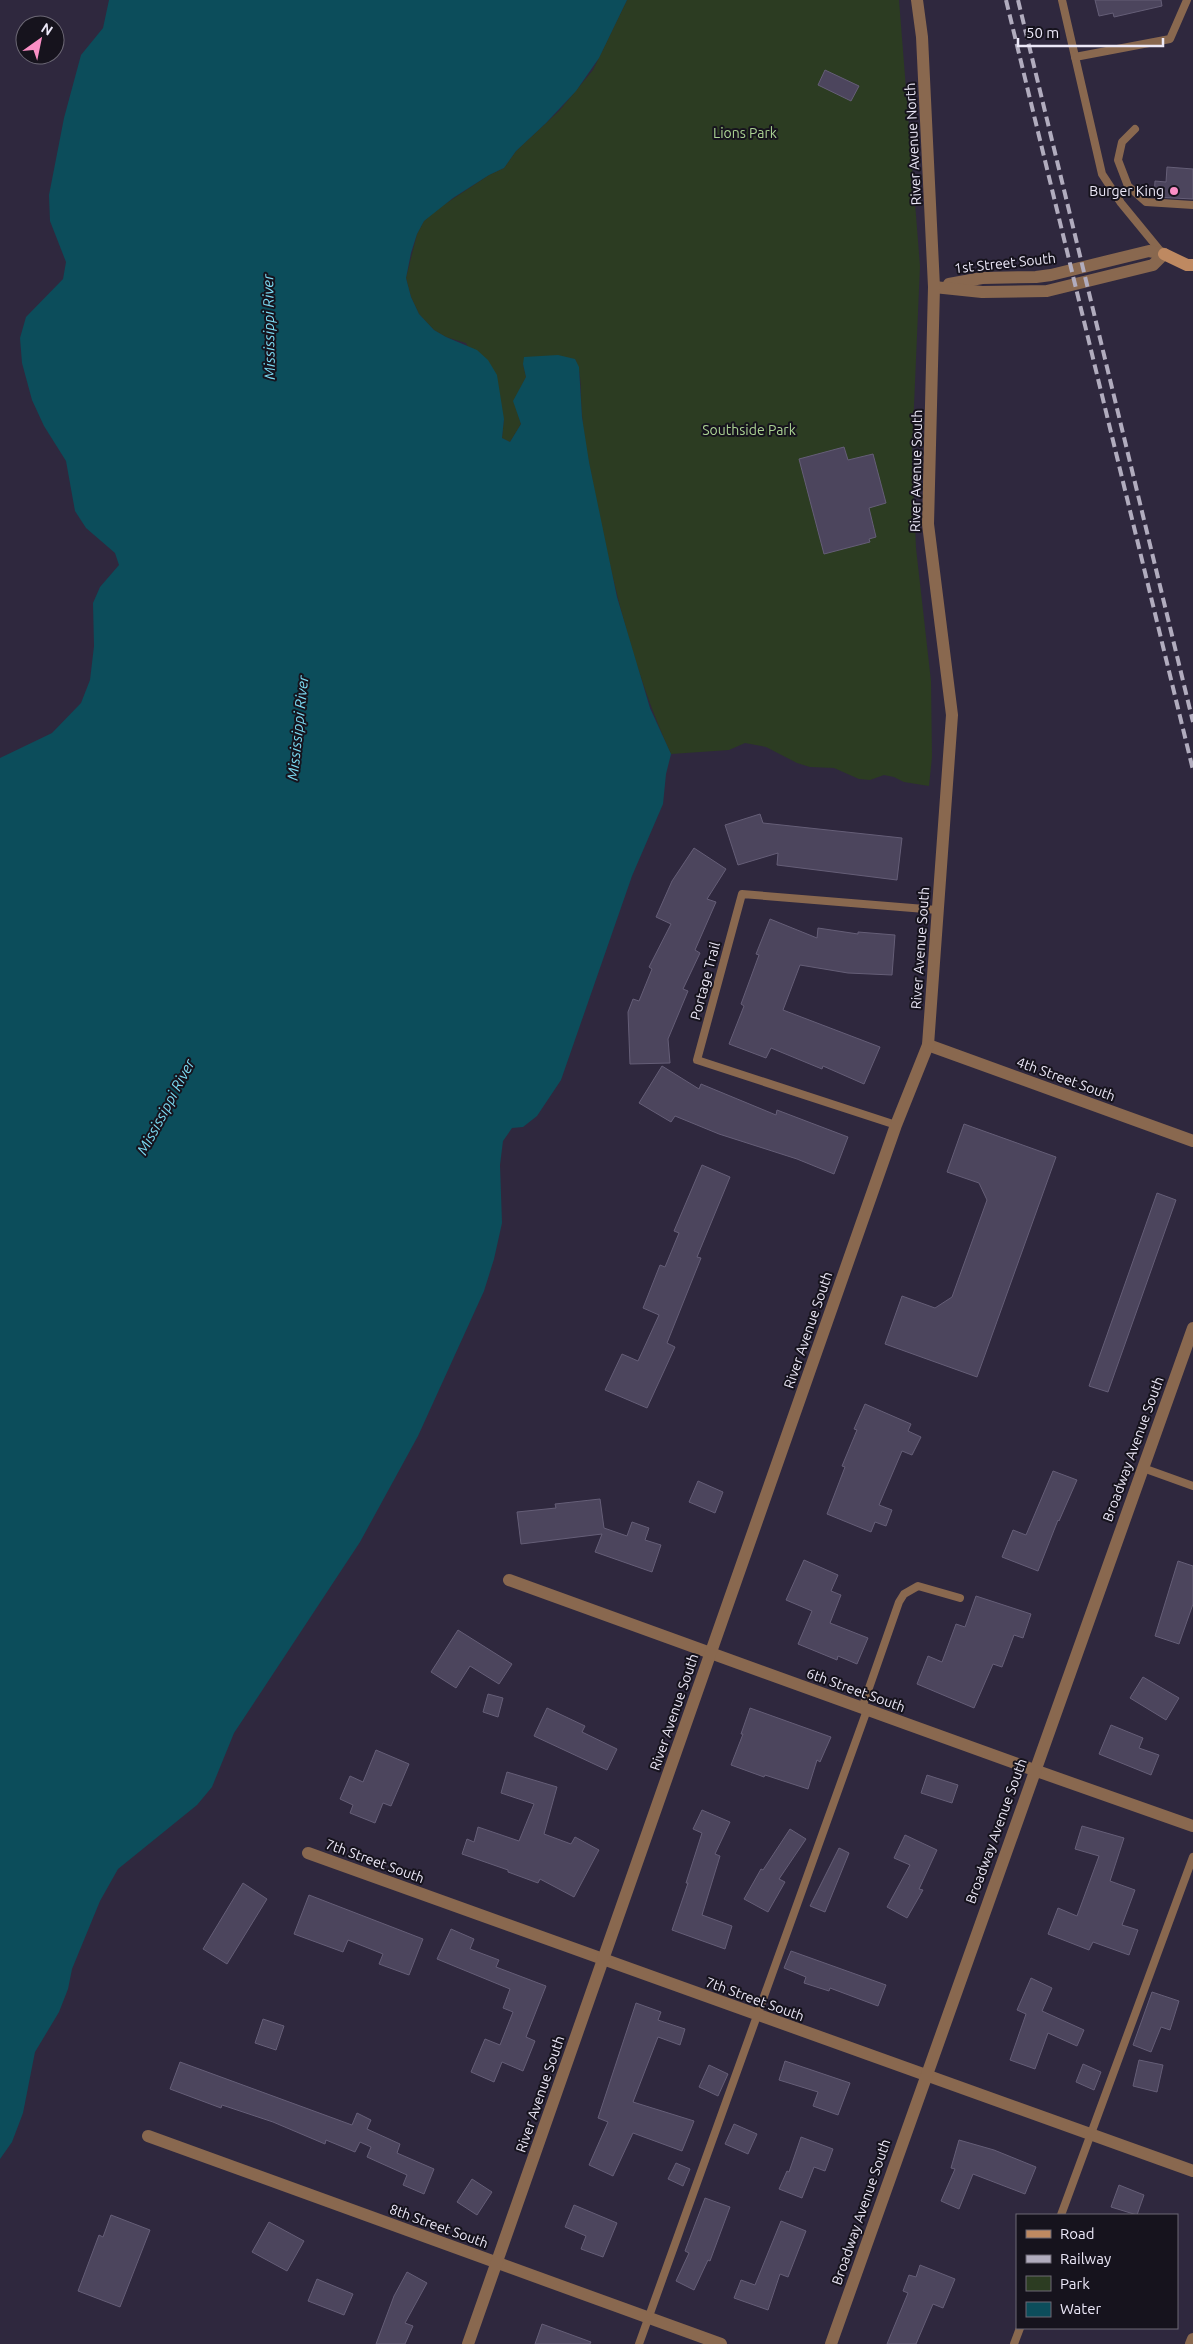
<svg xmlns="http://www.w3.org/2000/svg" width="1193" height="2344" font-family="Ubuntu,sans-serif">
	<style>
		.green { fill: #2c3c22 }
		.water { fill: #0c4d5b }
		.building { fill: #4c455d; stroke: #655e77 }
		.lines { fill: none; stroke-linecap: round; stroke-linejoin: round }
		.lane { stroke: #89684f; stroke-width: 8 }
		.street { stroke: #89684f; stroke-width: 12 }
		.secondary { stroke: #be8961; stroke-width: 12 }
		.rail { stroke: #b1acbe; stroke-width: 4; stroke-dasharray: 10 5; stroke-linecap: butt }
		.poi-dot { fill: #fb8fc6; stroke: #16131d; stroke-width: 2 }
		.labels { text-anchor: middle; stroke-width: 4; stroke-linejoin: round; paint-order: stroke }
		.park-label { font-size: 14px; fill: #abd293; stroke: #16131d }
		.street-label { font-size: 14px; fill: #ece8f8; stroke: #16131d }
		.poi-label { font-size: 14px; fill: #ece8f8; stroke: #16131d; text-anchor: end }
		.water-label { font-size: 15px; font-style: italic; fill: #7cdaf2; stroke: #16131d }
	</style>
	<rect width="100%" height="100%" fill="#2f283e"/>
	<path class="green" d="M627 0H899L920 266 912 452 916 548 931 681 932 757 929 786 904 782 894 777 884 775 870 780 859 779 834 768 810 767 797 763 766 747 745 743 729 750 671 754C629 662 608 562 589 463 586 447 583 431 582 414 580 397 583 374 575 359L523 364 526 377 514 401 521 424 510 442 502 438 504 419 466 343 446 337 434 330 419 314 411 297 406 278 417 234 424 221 436 210 489 175 504 168 516 151 559 111 593 70Z"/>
	<polygon class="water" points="109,0 627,0 599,58 576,91 546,123 516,151 504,168 489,175 453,198 424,221 417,234 411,253 406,278 411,297 419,314 434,330 446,337 477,350 488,360 497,375 504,419 502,438 510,442 521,424 513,401 526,377 523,364 524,357 558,355 575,359 579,367 582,417 589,462 617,597 650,708 671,754 666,774 663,804 632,876 561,1080 537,1116 523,1127 512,1128 503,1141 500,1165 502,1223 494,1259 484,1291 418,1436 360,1542 234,1733 212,1787 197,1805 118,1869 100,1901 72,1969 68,1989 59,2012 35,2052 23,2113 12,2142 0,2159 0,758 52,733 81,703 90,680 94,646 93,603 100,587 119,565 115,553 86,528 75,511 66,461 44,426 32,400 22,363 20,338 26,317 63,279 66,262 50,221 49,195 64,118 81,55 103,28"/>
	<g class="building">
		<polygon points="1095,0 1161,0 1162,6 1114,17 1113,13 1099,16"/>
		<polygon points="825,70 859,86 851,101 818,85"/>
		<polygon points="1167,167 1193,169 1193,199 1154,197 1155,181 1166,182"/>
		<polygon points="844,447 848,460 873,454 886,503 869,508 876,537 869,539 870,542 824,554 799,459"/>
		<polygon points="760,814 763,823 902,838 897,880 777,865 778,853 738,865 725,825"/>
		<polygon points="694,848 726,869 707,899 716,902 695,950 700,953 683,989 688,991 668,1039 670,1063 630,1064 628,1012 633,999 639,1001 652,969 649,967 671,924 656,917 672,881"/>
		<polygon points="770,919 817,938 818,928 858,934 858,932 895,935 892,975 848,973 800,965 783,1010 880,1047 864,1084 823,1066 822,1069 771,1048 766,1058 729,1044 744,1006 741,1004 759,955 756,954"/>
		<polygon points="662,1066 699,1089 701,1084 776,1115 777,1110 848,1137 834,1174 797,1159 719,1134 675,1116 671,1122 639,1103"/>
		<polygon points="964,1124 1056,1157 977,1377 885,1344 902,1296 935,1308 952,1297 987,1200 979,1183 947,1172"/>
		<polygon points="702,1165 730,1177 697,1257 701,1258 667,1343 675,1347 647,1408 605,1390 622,1354 638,1361 659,1315 643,1308 660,1265 665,1267 679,1233 674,1231"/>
		<polygon points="1157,1193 1176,1200 1108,1392 1089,1386"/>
		<polygon points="865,1404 911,1424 908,1431 921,1437 912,1455 902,1451 879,1505 892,1510 886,1526 875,1522 871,1532 827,1514 845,1467 842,1466 857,1430 854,1429"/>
		<polygon points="1053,1471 1077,1480 1059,1521 1058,1520 1038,1571 1002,1557 1013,1530 1026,1535"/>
		<polygon points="698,1481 723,1492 715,1513 689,1502"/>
		<polygon points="600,1499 604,1528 627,1536 632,1522 649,1528 645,1540 661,1545 652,1572 595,1552 602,1534 521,1544 517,1512 556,1508 555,1504"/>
		<polygon points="804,1560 838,1575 831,1591 841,1595 830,1623 868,1638 857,1664 838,1656 837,1660 798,1644 812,1611 786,1600"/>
		<polygon points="1178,1561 1193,1566 1193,1604 1179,1644 1155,1636"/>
		<polygon points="976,1596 1031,1614 1023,1638 1014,1635 1002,1667 993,1664 974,1708 917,1684 928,1656 942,1662 956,1624 965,1627"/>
		<polygon points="458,1630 512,1664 499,1684 470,1666 456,1688 431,1672"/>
		<polygon points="1143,1677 1179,1698 1166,1720 1130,1698"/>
		<polygon points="488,1694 503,1698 498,1717 483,1712"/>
		<polygon points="547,1708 585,1726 582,1732 617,1749 607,1770 534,1736"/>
		<polygon points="750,1708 831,1737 820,1762 817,1760 808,1789 765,1775 764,1777 731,1765 743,1734 741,1734"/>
		<polygon points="1111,1725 1143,1738 1139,1748 1159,1755 1151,1775 1099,1754"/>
		<polygon points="376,1750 409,1764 391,1806 383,1803 375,1823 350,1813 353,1805 340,1799 350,1776 363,1782"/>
		<polygon points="507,1772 557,1787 544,1834 571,1844 575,1837 599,1850 574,1897 540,1879 538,1883 508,1872 508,1870 462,1854 467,1839 474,1842 478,1827 519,1841 534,1804 501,1793"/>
		<polygon points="927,1775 958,1785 952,1803 921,1793"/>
		<polygon points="702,1810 730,1822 715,1854 720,1856 702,1915 732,1926 725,1949 672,1930 688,1883 686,1883 702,1833 693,1829"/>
		<polygon points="1082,1826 1124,1838 1110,1881 1135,1890 1122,1925 1138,1930 1129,1955 1093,1942 1089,1950 1048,1934 1058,1908 1077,1916 1099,1856 1075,1849"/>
		<polygon points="790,1829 806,1839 779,1879 785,1882 768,1912 744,1899 761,1869 763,1870"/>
		<polygon points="905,1835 937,1850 919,1889 923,1890 907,1918 887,1907 910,1865 894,1858"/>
		<polygon points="839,1848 849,1853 825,1912 810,1906"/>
		<polygon points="243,1883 267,1899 227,1964 203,1949"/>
		<polygon points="309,1895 423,1939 409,1975 379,1964 383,1954 348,1940 343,1952 294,1934"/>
		<polygon points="451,1929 474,1939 470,1949 499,1960 496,1967 546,1986 526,2037 535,2041 523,2071 502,2062 494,2082 471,2072 485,2039 500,2045 513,2012 503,2008 510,1989 437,1959"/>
		<polygon points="791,1951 886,1985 878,2006 830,1988 829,1991 804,1983 806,1977 784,1968"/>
		<polygon points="1031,1978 1052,1988 1042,2011 1084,2030 1077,2046 1048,2033 1035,2069 1010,2060 1026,2014 1017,2010"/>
		<polygon points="1152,1992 1179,2001 1170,2030 1161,2027 1151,2052 1133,2045"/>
		<polygon points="636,2003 661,2012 658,2020 685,2029 680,2045 658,2037 633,2102 694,2121 682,2151 633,2133 613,2176 589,2165 608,2122 598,2118"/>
		<polygon points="263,2019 284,2026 276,2050 255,2043"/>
		<polygon points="1139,2060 1163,2065 1157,2092 1133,2086"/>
		<polygon points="785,2061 850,2083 838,2115 813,2106 818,2092 779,2080"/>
		<polygon points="180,2062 352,2125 357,2113 371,2120 367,2129 400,2144 397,2153 434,2169 424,2194 403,2185 407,2175 367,2157 371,2147 360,2142 355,2152 326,2140 325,2144 273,2122 222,2105 221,2108 170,2089"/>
		<polygon points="1083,2064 1101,2072 1094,2090 1076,2082"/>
		<polygon points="709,2065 728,2074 718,2096 699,2087"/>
		<polygon points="734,2124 757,2134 748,2154 725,2144"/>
		<polygon points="801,2137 833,2149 825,2171 814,2167 802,2198 779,2189 787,2171 789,2172"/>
		<polygon points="959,2140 994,2150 1036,2167 1025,2194 973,2174 959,2209 941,2201 955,2169 951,2168"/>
		<polygon points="676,2163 690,2169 683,2186 668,2179"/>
		<polygon points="472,2179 492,2192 477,2215 457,2202"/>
		<polygon points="1119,2185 1144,2195 1137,2215 1111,2207"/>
		<polygon points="705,2198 730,2207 710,2261 708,2260 694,2290 676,2281 689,2253 685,2251"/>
		<polygon points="574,2205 617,2223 603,2257 581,2249 586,2236 565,2227"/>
		<polygon points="111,2215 150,2230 120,2307 78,2291 99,2235 103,2237"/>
		<polygon points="781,2221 806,2231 788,2277 780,2274 768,2310 734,2298 741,2280 755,2285"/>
		<polygon points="269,2222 304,2241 287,2271 252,2252"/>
		<polygon points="920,2265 955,2279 943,2308 933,2304 916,2344 887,2344 908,2293 903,2291 909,2275 916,2277"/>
		<polygon points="407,2272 427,2283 405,2323 413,2326 405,2344 376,2344 394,2296"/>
		<polygon points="317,2279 353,2294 344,2315 308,2301"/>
		<polygon points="542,2324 591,2342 590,2344 535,2344"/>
	</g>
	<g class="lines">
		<g class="lane">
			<polyline points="1062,0 1102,174 1121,203 1162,253"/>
			<polyline points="1075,57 1170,39 1187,0"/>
			<polyline points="1135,129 1122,142 1118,160 1128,186 1146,202 1193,205"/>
			<polyline points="896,1125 697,1060 742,894 937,910"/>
			<polyline points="1143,1468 1193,1486"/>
			<polyline points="862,1708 899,1602 904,1594 918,1586 960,1598"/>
			<polyline points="1061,2215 1193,1857"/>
			<polyline points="639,2344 867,1710"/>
			<polyline points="1014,2344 1020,2328"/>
		</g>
		<g class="street">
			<polyline points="949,284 982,278 1036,277 1051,275 1149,251 1164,254"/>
			<polyline points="934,287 982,292 1047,291 1153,265 1164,254"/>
			<polyline points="928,1045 1193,1141"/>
			<polyline points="509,1580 1034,1770 1193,1826"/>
			<polyline points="308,1853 1193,2171"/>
			<polyline points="148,2136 721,2344"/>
			<polyline points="468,2344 896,1125 928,1045 952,715 928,524 934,287 922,37 917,0"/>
			<polyline points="831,2344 1193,1328"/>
			<polyline points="1191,2344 1193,2339"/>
		</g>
		<polyline class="secondary" points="1164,254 1187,265 1193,265"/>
		<g class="rail">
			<polyline points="1006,0 1193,770"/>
			<polyline points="1018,0 1193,722"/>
		</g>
	</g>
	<circle class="poi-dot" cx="1174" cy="191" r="5"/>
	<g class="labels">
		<g class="park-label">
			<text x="745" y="138">Lions Park</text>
			<text x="749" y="435">Southside Park</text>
		</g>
		<g class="street-label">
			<text transform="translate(913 144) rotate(-93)" y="5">River Avenue North</text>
			<text transform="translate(1005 263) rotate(-6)" y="5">1st Street South</text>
			<text transform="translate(916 471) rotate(-89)" y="5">River Avenue South</text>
			<text transform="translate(920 948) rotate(-86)" y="5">River Avenue South</text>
			<text transform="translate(705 981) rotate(-75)" y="5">Portage Trail</text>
			<text transform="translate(1066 1079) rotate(20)" y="5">4th Street South</text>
			<text transform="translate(808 1330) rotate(-71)" y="5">River Avenue South</text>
			<text transform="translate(1133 1449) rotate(-70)" y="5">Broadway Avenue South</text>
			<text transform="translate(856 1690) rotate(20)" y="5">6th Street South</text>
			<text transform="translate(674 1712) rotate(-71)" y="5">River Avenue South</text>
			<text transform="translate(996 1831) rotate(-70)" y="5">Broadway Avenue South</text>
			<text transform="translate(375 1861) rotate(20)" y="5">7th Street South</text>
			<text transform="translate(755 1999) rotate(20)" y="5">7th Street South</text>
			<text transform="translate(540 2094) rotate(-71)" y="5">River Avenue South</text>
			<text transform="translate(861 2212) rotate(-71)" y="5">Broadway Avenue South</text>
			<text transform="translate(439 2226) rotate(20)" y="5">8th Street South</text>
		</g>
		<g class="poi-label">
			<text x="1164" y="196">Burger King</text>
		</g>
		<g class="water-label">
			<text transform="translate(269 327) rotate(-91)" y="5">Mississippi River</text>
			<text transform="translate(298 728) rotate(-84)" y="5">Mississippi River</text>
			<text transform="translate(166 1107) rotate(-62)" y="5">Mississippi River</text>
		</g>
	</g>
	<rect x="1016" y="2214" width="162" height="115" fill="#16131d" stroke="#6c6875"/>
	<rect x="1026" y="2230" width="25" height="8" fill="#be8961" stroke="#6c6875"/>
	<text x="1060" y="2239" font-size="15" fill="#ece8f8">Road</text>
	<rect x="1026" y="2255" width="25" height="8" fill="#b1acbe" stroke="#6c6875"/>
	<text x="1060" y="2264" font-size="15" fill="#ece8f8">Railway</text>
	<rect x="1026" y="2276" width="25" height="15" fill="#2c3c22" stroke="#6c6875"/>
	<text x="1060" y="2289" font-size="15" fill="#ece8f8">Park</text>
	<rect x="1026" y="2302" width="25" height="15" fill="#0c4d5b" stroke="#6c6875"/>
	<text x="1060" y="2314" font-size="15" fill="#ece8f8">Water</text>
	<g transform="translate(40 40) rotate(33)"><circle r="24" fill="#16131d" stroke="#6c6875"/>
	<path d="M0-4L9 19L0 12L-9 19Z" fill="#fb8fc6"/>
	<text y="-8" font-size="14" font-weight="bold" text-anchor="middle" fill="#ece8f8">N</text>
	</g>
	<path d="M1018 38v8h145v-8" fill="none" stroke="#ece8f8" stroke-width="2.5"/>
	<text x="1026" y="38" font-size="15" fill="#ece8f8" stroke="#16131d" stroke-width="4" paint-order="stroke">50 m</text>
</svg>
